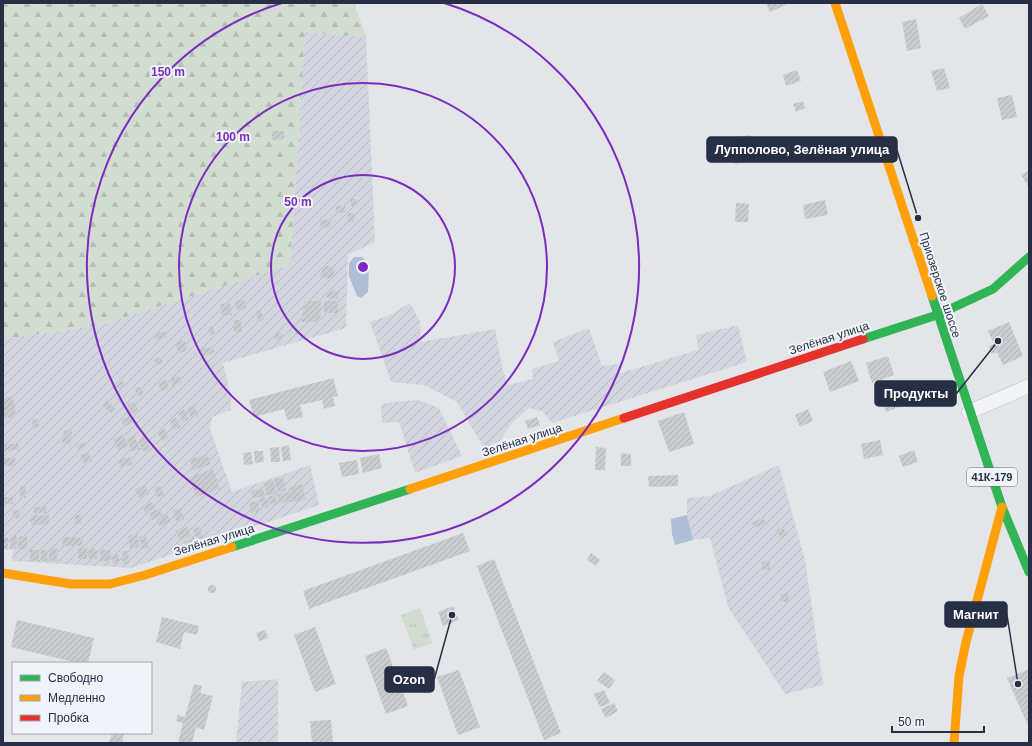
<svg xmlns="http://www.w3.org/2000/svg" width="1032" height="746" font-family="Arial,sans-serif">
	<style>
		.industrial { fill: url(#industrial-furrows) }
		.grass { fill: url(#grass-tufts) }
		.forest { fill: url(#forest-firs) }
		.water { fill: #aebed6 }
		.building { fill: url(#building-hatch) }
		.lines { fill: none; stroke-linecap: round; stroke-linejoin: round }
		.street-casing { stroke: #c0c2c6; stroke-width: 15 }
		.street { stroke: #f2f3f5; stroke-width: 14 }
		.fast { stroke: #30b455; stroke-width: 9 }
		.slow { stroke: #ff9f0a; stroke-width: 9 }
		.jam { stroke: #e5322d; stroke-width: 9 }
		.ring { fill: none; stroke: #7b2cbf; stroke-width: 2 }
		.labels { text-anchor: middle; stroke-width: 4; stroke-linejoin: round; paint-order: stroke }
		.shield { fill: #f0f3f8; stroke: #636a7a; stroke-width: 1 }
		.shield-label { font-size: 11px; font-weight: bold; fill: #272f44 }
		.street-label { font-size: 12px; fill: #272f44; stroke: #f0f3f8 }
		.centre { fill: #7b2cbf; stroke: #f0f3f8; stroke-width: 2 }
		.ring-label { font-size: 12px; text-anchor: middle; font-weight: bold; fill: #7b2cbf; stroke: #f0f3f8; stroke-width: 4; stroke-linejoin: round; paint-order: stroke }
		.leader { fill: none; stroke: #272f44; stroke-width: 1.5 }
		.callout-dot { fill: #272f44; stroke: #f0f3f8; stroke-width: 1.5 }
		.callout { fill: #272f44; stroke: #272f44; stroke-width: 1.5 }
		.callout-label { font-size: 13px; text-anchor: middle; font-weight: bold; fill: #fff }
	</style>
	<defs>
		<pattern id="industrial-furrows" width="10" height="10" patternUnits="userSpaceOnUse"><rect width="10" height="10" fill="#d3d6de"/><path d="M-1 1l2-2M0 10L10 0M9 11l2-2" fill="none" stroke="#b5b8c0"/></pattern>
		<pattern id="grass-tufts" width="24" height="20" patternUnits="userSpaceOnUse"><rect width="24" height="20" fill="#d2ddd2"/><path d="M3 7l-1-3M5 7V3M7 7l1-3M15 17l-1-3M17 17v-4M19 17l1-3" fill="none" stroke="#b4beb6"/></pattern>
		<pattern id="forest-firs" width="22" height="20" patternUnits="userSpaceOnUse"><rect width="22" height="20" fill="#d2ddd2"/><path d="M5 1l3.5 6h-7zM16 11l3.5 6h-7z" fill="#b4beb6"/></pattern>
		<pattern id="building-hatch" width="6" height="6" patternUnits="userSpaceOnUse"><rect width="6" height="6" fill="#caccd0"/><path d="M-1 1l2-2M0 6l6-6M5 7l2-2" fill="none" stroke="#aeb0b4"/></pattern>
	</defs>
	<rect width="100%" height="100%" fill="#e3e5e8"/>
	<g class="industrial">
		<polygon points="305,32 366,37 375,242 348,255 346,328 223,363 231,397 231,410 212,417 210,429 232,492 310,465 319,505 131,568 12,561 13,550 3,549 3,339 100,325 290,265"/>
		<polygon points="410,303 420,321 421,342 495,329 502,367 508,385 533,379 532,369 559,361 553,342 589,328 602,366 618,364 621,373 698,350 696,335 738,325 747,362 552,423 542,411 529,408 511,424 500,441 484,448 457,402 424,385 391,382 370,322 390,315"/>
		<polygon points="418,400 439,408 462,456 415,473 399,422 382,423 381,405 392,402"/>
		<polygon points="779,465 805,560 823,685 785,694 728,607 710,538 693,540 687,515 687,498 710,496"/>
		<polygon points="278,679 278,743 236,743 242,682"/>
	</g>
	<polygon class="grass" points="420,608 432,643 414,650 401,615"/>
	<polygon class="forest" points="3,3 354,3 366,37 305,32 290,265 100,325 3,339"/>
	<g class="water">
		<polygon points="354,257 362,257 369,265 368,292 361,298 357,296 349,276 349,263"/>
		<polygon points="687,515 693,540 675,545 672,534 671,519"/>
	</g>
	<g class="building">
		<polygon points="766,3 785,3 786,5 770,12"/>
		<polygon points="982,4 989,16 965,29 959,18"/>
		<polygon points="916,19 921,48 907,51 902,22"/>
		<polygon points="944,68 950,88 937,91 931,71"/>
		<polygon points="797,70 801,81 786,86 783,75"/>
		<polygon points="1012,95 1017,117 1002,120 997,98"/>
		<polygon points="803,101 805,108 796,112 793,104"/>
		<polygon points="272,131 284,131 284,139 272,140"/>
		<polygon points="750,135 754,161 734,164 730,138"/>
		<polygon points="1029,170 1029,187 1021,175"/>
		<polygon points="351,199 357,199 356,206 350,206"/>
		<polygon points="825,200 828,215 805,219 803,205"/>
		<polygon points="736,203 749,204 748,222 735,222"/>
		<rect x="336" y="206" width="9" height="7"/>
		<polygon points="348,213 355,213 354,222 348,222"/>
		<polygon points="330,219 331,227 321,228 320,221"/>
		<polygon points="324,265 335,269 332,280 320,276"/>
		<polygon points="328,290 339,292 338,299 327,297"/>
		<polygon points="244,299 246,308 237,310 235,301"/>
		<polygon points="305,301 321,301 320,322 301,322"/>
		<rect x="324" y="301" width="14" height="12"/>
		<polygon points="230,303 232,315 222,316 220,304"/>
		<polygon points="261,310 263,320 258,321 256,311"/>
		<polygon points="234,320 241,320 242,332 234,332"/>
		<polygon points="1009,322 1023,356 1003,365 997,352 992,354 990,350 989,346 994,344 988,331"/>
		<polygon points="213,326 215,334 210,335 208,327"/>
		<polygon points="165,331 167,337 156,340 154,334"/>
		<polygon points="282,333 283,338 275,340 274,334"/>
		<polygon points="185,340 187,351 178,353 176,342"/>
		<polygon points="213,347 214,353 203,356 201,349"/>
		<polygon points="888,356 894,375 872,383 866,363"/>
		<polygon points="161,357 163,363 156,365 154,359"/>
		<polygon points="851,361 859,381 830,392 823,372"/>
		<polygon points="179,376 182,382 173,386 170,379"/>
		<polygon points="333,378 338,396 333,397 335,406 324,409 322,400 300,405 303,417 287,420 284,409 254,417 249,400"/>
		<polygon points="120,379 125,384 119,390 114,385"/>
		<polygon points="166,380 169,388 161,391 158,383"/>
		<polygon points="909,383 915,401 886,412 879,394"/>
		<polygon points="138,386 144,392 139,396 134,390"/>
		<polygon points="13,396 16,416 3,419 3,398"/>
		<polygon points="107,400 116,409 111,413 102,405"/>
		<polygon points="134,402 138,410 131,414 127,405"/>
		<polygon points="194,405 198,415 191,418 187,408"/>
		<polygon points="184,409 189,419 183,422 178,413"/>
		<polygon points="808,409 813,421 800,427 795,415"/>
		<polygon points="684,412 694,444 669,452 658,421"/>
		<polygon points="129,416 133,423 124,427 121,420"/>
		<polygon points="537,417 540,425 528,429 525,421"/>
		<polygon points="176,418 181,427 174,430 170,421"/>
		<polygon points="38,419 39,427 33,428 32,420"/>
		<polygon points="164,428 168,437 162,441 157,432"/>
		<polygon points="64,430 72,431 71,444 62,443"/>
		<polygon points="123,435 128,446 118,451 113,439"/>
		<polygon points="134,435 140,449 132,452 127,438"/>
		<polygon points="145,437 151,449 144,452 138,441"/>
		<polygon points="880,440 883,455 864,459 861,444"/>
		<polygon points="84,442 86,447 79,451 76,446"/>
		<polygon points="3,444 19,444 19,450 3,451"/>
		<polygon points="289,445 291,460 283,461 281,447"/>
		<polygon points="279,447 280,462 271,462 270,448"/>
		<polygon points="596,447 606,448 605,470 595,470"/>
		<polygon points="914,450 918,462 903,467 899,456"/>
		<polygon points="254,451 263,451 264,462 255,463"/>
		<polygon points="89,452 92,461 84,464 80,455"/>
		<polygon points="251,452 253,464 244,465 243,453"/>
		<polygon points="621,453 631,454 631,466 621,466"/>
		<polygon points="207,454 211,464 193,470 190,460"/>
		<polygon points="379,454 382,468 363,473 360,458"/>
		<polygon points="130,457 132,464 121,468 118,460"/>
		<polygon points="3,458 15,458 14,466 3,466"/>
		<polygon points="357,460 359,474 342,477 339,463"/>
		<polygon points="213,469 220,489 196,497 190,477"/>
		<polygon points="678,475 678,486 649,487 648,476"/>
		<polygon points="283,477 286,490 278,493 274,479"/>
		<polygon points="273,480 276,493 267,496 264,483"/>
		<polygon points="302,484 306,499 294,502 290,487"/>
		<polygon points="145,485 149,494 139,498 135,489"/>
		<rect x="20" y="486" width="6" height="12"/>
		<polygon points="160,486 164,495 158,498 154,488"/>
		<polygon points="263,489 265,496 253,498 251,491"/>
		<polygon points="291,492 293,501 286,503 284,493"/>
		<polygon points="283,493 285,502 279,503 277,495"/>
		<polygon points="275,495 278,504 271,506 268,497"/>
		<rect x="4" y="497" width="9" height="7"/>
		<polygon points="267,498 269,507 262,508 260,499"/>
		<polygon points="258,501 260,511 251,513 249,503"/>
		<polygon points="153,502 155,508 145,513 142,506"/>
		<rect x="34" y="507" width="12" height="6"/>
		<polygon points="180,508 184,519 176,521 173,510"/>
		<polygon points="159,509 163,516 152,520 149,513"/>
		<polygon points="13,510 20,510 19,518 13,518"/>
		<polygon points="49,515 49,524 31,525 31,516"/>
		<rect x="75" y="515" width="6" height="9"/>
		<polygon points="168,515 171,522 160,527 157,520"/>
		<polygon points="763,518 766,524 754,528 752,522"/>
		<polygon points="188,527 191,536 179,540 176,531"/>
		<polygon points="199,527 203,537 197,539 193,529"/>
		<polygon points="783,527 787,535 780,538 777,530"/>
		<polygon points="463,533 470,551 309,609 303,591"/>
		<polygon points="137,534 139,547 130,549 128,536"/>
		<polygon points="11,536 17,536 16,549 10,548"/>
		<polygon points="19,536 27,537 27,549 18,549"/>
		<polygon points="146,536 149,548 142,549 140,537"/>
		<polygon points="3,537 8,538 8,550 3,549"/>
		<polygon points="63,537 83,538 82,546 62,546"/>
		<polygon points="194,537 196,543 186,547 183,542"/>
		<polygon points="57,548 57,561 49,561 49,549"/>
		<rect x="78" y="548" width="9" height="11"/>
		<polygon points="89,548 97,549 97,559 88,558"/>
		<rect x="30" y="550" width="9" height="11"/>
		<rect x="41" y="550" width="6" height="11"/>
		<polygon points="101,550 111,550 110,561 100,561"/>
		<polygon points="122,551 128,551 129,563 123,564"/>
		<polygon points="591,553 600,560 596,566 587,560"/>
		<polygon points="113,555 119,555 119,563 112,563"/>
		<polygon points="494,559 561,733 544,740 477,566"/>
		<polygon points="770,561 770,570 763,570 762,562"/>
		<circle cx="212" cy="589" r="4"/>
		<polygon points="788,593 789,602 781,602 780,594"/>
		<polygon points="453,606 459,620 443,626 438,612"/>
		<polygon points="162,617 199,626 197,635 184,632 180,649 156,642"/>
		<polygon points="17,620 94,638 88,663 78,663 11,647"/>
		<polygon points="315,627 336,684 315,692 294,635"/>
		<polygon points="265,630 268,638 259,641 256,633"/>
		<polygon points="386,648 408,706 386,714 365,656"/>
		<polygon points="1029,669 1029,728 1007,678"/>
		<polygon points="459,670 480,727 458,735 437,677"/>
		<polygon points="604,672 615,680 609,689 597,681"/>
		<polygon points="194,684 202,686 200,693 213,696 204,730 196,727 192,743 178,743 183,723 176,721 178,715 185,717"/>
		<polygon points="604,690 610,703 600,707 594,694"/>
		<polygon points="614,703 618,711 606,718 601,709"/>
		<polygon points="331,720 333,743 312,743 310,721"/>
		<polygon points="112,733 124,733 122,743 109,743"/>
	</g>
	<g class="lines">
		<defs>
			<polyline id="street" points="969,412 1029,386"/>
		</defs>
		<use href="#street" class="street-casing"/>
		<use href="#street" class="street"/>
		<g class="fast">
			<polyline points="932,296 1002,507 1029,572"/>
			<polyline points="863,339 937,315 993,289 1029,257"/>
			<polyline points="232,547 410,489"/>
		</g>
		<g class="slow">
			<polyline points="835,3 932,296"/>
			<polyline points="410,489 624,418"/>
			<polyline points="3,573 71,584 110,584 145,575 232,547"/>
			<polyline points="954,743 959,676 966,642 1002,507"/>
		</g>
		<polyline class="jam" points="624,418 863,339"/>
	</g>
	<g class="ring">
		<circle cx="363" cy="267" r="92"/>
		<circle cx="363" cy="267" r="184"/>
		<path d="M444 3A276 276 0 1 1 282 3"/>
	</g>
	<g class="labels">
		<rect class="shield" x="967" y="468" width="50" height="18" rx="3"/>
		<g class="shield-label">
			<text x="992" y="481">41К-179</text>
		</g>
		<g class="street-label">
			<text transform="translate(940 285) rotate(72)" y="4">Приозерское шоссе</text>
			<text transform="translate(829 338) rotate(-18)" y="4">Зелёная улица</text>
			<text transform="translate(522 440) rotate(-18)" y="4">Зелёная улица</text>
			<text transform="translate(214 540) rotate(-17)" y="4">Зелёная улица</text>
		</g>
	</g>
	<circle cx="363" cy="267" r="6" class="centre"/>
	<g class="ring-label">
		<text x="168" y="76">150 m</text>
		<text x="233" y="141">100 m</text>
		<text x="298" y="206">50 m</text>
	</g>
	<path class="leader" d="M918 218L897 150M998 341L956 394M1018 684L1007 615M452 615L434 680"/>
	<g class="callout-dot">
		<circle cx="918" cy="218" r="4"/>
		<circle cx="998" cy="341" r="4"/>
		<circle cx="1018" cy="684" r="4"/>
		<circle cx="452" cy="615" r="4"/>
	</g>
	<g class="callout">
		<rect x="707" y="137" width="190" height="25" rx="4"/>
		<rect x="875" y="381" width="81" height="25" rx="4"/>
		<rect x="945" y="602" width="62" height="25" rx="4"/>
		<rect x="385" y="667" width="49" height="25" rx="4"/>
	</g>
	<g class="callout-label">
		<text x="802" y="154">Лупполово, Зелёная улица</text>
		<text x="916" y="398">Продукты</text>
		<text x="976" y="619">Магнит</text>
		<text x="409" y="684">Ozon</text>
	</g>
	<rect width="1032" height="746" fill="none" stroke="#272f44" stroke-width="8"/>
	<rect x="12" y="662" width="140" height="72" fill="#f0f3f8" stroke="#a0a5b0"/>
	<rect x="20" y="675" width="20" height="6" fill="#30b455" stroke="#a0a5b0"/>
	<text x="48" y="682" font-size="12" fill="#272f44">Свободно</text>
	<rect x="20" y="695" width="20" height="6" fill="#ff9f0a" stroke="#a0a5b0"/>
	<text x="48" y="702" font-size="12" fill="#272f44">Медленно</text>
	<rect x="20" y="715" width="20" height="6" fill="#e5322d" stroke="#a0a5b0"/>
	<text x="48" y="722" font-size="12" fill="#272f44">Пробка</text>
	<path d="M892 726v6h92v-6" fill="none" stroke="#272f44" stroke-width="2"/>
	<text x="898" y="726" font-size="12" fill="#272f44" stroke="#f0f3f8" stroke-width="3" paint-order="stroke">50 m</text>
</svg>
